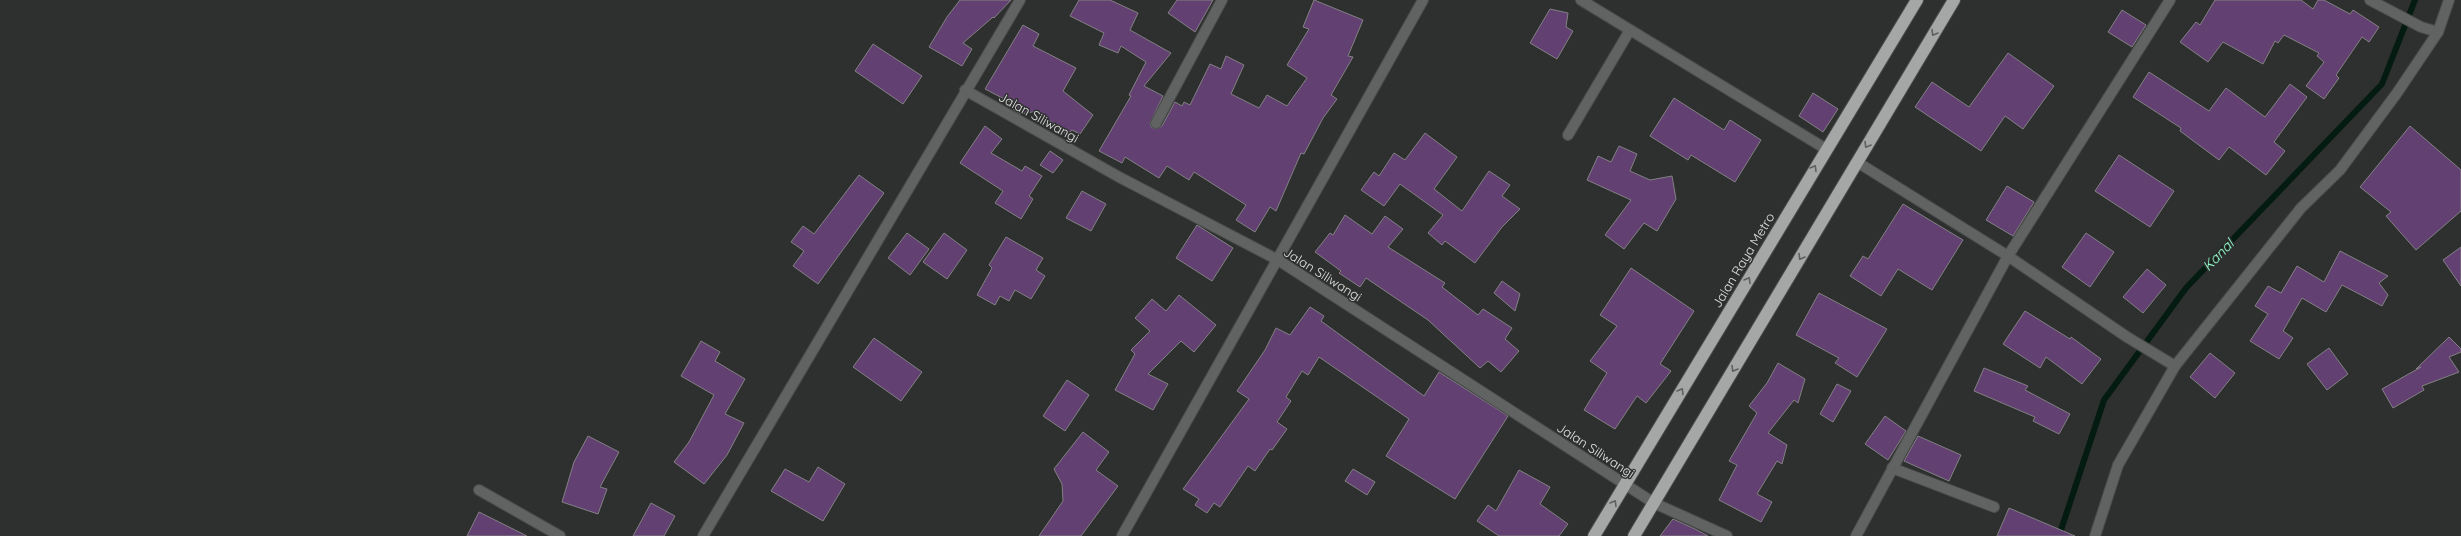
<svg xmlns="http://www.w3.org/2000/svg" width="2461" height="536" font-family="Quicksand,sans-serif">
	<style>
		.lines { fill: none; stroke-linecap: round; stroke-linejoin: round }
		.stream { stroke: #041b11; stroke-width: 6 }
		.building { fill: #634072; stroke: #828183 }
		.street-casing { stroke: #4a4c4b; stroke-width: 12 }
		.highway-casing { stroke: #4a4c4b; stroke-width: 14 }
		.street { stroke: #616262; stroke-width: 10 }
		.highway { stroke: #a4a7a5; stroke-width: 12 }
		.oneway { stroke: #5d605e }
		.labels { text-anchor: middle; stroke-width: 3; stroke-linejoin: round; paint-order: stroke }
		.street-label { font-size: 13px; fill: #dee0df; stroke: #2e302f }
		.water-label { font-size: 14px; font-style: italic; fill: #91fccb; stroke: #2e302f }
	</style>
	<rect width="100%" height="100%" fill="#2e302f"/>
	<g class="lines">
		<polyline class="stream" points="2059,536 2104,400 2186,288 2382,84 2415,0"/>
	</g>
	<g class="building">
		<polygon points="960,0 1011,0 994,18 993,17 963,43 972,49 962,66 929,47 947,17"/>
		<polygon points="1079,0 1110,0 1138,13 1130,30 1171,53 1144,86 1163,96 1150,123 1151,127 1156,129 1162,126 1175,102 1182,106 1184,102 1190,105 1210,64 1221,69 1226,56 1244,65 1231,94 1259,108 1267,95 1287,106 1307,78 1287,65 1309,29 1303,27 1314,0 1363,20 1348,56 1353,57 1331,95 1337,99 1323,118 1304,154 1301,153 1276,211 1270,207 1255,232 1236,220 1246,205 1194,172 1189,180 1167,166 1159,178 1125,157 1122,163 1099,151 1131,96 1129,95 1146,62 1121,46 1118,53 1099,45 1104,33 1070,16"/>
		<polygon points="1177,0 1213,0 1195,32 1168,13"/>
		<polygon points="2215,0 2301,0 2313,9 2318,0 2324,0 2350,14 2353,10 2379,27 2369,42 2362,37 2336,75 2339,78 2324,99 2306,86 2324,62 2317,56 2319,53 2284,35 2278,43 2275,41 2263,64 2223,42 2208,62 2180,42 2196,22 2200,25"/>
		<polygon points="1550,9 1568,13 1566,27 1573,31 1557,59 1530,43"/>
		<polygon points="2122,10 2146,25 2132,47 2108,32"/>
		<polygon points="1023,25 1039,34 1033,46 1076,68 1063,91 1093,115 1080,134 1072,130 1067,135 1038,111 1020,114 1014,110 1012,103 985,89"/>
		<polygon points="873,44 922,76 903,104 855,71"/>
		<polygon points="2008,53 2054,86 2023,129 2005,116 1981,151 1915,107 1932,82 1969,107"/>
		<polygon points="2149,72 2209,111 2226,88 2265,117 2290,84 2307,97 2274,142 2285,151 2266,175 2229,147 2219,160 2180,131 2181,128 2133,97"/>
		<polygon points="1813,93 1838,109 1823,132 1799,116"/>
		<polygon points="1674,98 1724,130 1730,120 1761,140 1735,182 1691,155 1688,160 1650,136"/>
		<polygon points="985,126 1002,139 991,153 1022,171 1025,166 1042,176 1029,196 1033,199 1021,219 995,203 1003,191 960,163"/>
		<polygon points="2410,126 2461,170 2461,211 2416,250 2386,216 2391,212 2360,187"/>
		<polygon points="1425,133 1457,157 1434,189 1462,211 1489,171 1510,185 1502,196 1520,209 1502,227 1475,263 1445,241 1442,245 1428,233 1443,215 1400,184 1384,206 1361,190 1374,172 1379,176 1394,153 1405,160"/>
		<polygon points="1619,146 1637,154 1630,171 1650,180 1672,176 1676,199 1657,231 1644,223 1624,249 1605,235 1631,200 1587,180 1598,156 1611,162"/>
		<polygon points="1050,151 1063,160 1053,173 1040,165"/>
		<polygon points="2119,155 2174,191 2150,227 2095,191"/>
		<polygon points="859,175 884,193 818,284 793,266 804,251 791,242 803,226 814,234"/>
		<polygon points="2007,186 2034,202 2013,236 1986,220"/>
		<polygon points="1082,191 1106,204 1091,231 1066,218"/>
		<polygon points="1903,204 1963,240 1932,290 1898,269 1881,296 1850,276 1863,256 1868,259"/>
		<polygon points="1345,215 1372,234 1385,216 1403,229 1388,247 1445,283 1442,287 1478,315 1483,309 1512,328 1505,339 1519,351 1501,372 1488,361 1480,368 1428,320 1366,278 1360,287 1339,273 1341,271 1315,252 1330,233 1333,235"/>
		<polygon points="1197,225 1233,248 1212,281 1176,258"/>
		<polygon points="907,233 929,249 910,275 888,258"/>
		<polygon points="944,233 967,250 947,279 923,262"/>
		<polygon points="2086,233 2114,252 2090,287 2062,267"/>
		<polygon points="1006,237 1043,258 1036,270 1045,276 1031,299 1015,290 1009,301 1000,296 995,305 977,295 992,268 989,265"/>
		<polygon points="2461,247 2461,286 2443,260"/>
		<polygon points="2340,251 2388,276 2379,283 2388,295 2382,306 2342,285 2326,312 2302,298 2283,331 2293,338 2279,359 2250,341 2268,314 2255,306 2268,286 2281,293 2297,266 2324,282"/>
		<polygon points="1631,268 1694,311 1660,364 1671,371 1646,403 1637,396 1615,429 1584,410 1607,373 1590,361 1617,326 1600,315"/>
		<polygon points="2147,269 2166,285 2143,313 2123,297"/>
		<polygon points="1502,281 1520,294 1515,311 1494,293"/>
		<polygon points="1819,293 1887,329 1857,377 1835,363 1839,358 1796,335"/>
		<polygon points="1179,295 1216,325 1194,352 1181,341 1148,374 1168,384 1153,410 1115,390 1135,354 1131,350 1150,331 1135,318 1152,299 1166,311"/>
		<polygon points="1310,307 1324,316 1321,321 1424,396 1439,372 1508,416 1455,499 1386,456 1409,419 1319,357 1308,375 1302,371 1286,397 1291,401 1277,422 1287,429 1272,450 1270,449 1255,471 1248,466 1220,507 1214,503 1207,513 1195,505 1199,499 1183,489 1249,399 1237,391 1265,350 1276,328 1290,335"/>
		<polygon points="2025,311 2070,339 2071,337 2101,359 2082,384 2046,357 2040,368 2003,344"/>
		<polygon points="2449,337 2461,349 2461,352 2449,357 2459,372 2422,386 2424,390 2393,408 2382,389 2421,367 2416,369"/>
		<polygon points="874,338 922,372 901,401 853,367"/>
		<polygon points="701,341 720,352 715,361 745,379 725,414 744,423 727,455 704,484 674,462 689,442 714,395 681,376"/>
		<polygon points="2329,348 2348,374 2327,390 2307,364"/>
		<polygon points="2210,353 2235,373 2215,398 2190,377"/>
		<polygon points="1778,363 1805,379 1798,403 1794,400 1768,433 1787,445 1782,464 1777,461 1757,494 1772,502 1761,522 1719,500 1737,465 1729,461 1757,413 1749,406 1767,383"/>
		<polygon points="1984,368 2028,386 2025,390 2070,414 2059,434 2033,421 2035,417 1974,391"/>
		<polygon points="1067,380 1089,395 1065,431 1043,416"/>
		<polygon points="1837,384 1851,391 1833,422 1820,414"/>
		<polygon points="1885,416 1906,431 1888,460 1865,444"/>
		<polygon points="1083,432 1109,452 1096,470 1118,486 1081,536 1039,536 1063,501 1062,484 1054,469"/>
		<polygon points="588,436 619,452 600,487 607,489 598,514 562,502 574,462"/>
		<polygon points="1918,436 1961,455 1949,481 1904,461"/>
		<polygon points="818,467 845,484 823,521 771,491 785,469 809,482"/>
		<polygon points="1353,469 1375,482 1367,495 1345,481"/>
		<polygon points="1519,470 1550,487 1540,504 1568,524 1559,536 1499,536 1477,521 1488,505 1496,511"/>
		<polygon points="651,503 675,516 664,536 633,536"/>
		<polygon points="2009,508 2075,536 1997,536"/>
		<polygon points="479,512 527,536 467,536"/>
		<polygon points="1673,519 1695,529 1708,536 1660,536"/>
	</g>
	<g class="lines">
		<defs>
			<g id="street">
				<polyline points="1581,0 1826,149"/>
				<polyline points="2370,0 2421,27 2438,32"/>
				<polyline points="965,90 1119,177 1278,260 1654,503 1727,536"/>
				<polyline points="1156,123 1222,0"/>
				<polyline points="1568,135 1630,30"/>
				<polyline points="1857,162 2008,256 2127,337 2175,366 2301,208 2340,170 2397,93 2438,32 2449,0"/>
				<polyline points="1892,468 1994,507"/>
				<polyline points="479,490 560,536"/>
				<polyline points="703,536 1020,0"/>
				<polyline points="1122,536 1423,0"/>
				<polyline points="1856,536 2008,256 2170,0"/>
				<polyline points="2095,536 2118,465 2175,366"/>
			</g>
			<g id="highway">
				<polyline points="1594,536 1917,0"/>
				<polyline points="1634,536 1954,0"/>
			</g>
		</defs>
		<use href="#street" class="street-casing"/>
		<use href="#highway" class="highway-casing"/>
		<use href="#street" class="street"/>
		<use href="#highway" class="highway"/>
	</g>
	<defs><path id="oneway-chevron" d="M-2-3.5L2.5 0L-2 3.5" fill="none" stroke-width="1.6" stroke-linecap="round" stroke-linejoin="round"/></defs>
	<g class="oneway">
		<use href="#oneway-chevron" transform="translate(1934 33) rotate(121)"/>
		<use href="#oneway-chevron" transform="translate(1867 145) rotate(121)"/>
		<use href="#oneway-chevron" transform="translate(1814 168) rotate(-59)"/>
		<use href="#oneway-chevron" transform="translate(1801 257) rotate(121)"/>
		<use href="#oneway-chevron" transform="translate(1748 280) rotate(-59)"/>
		<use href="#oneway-chevron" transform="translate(1734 369) rotate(121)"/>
		<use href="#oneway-chevron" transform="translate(1681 391) rotate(-59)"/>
		<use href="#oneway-chevron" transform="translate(1614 503) rotate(-59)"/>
	</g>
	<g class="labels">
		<g class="street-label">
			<text transform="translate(1039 117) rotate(29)" y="5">Jalan Siliwangi</text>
			<text transform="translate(1743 260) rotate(-59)" y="5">Jalan Raya Metro</text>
			<text transform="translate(1323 274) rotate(32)" y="5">Jalan Siliwangi</text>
			<text transform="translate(1596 450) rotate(33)" y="5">Jalan Siliwangi</text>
		</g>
		<g class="water-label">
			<text transform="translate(2218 255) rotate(-46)" y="5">Kanal</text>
		</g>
	</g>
</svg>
